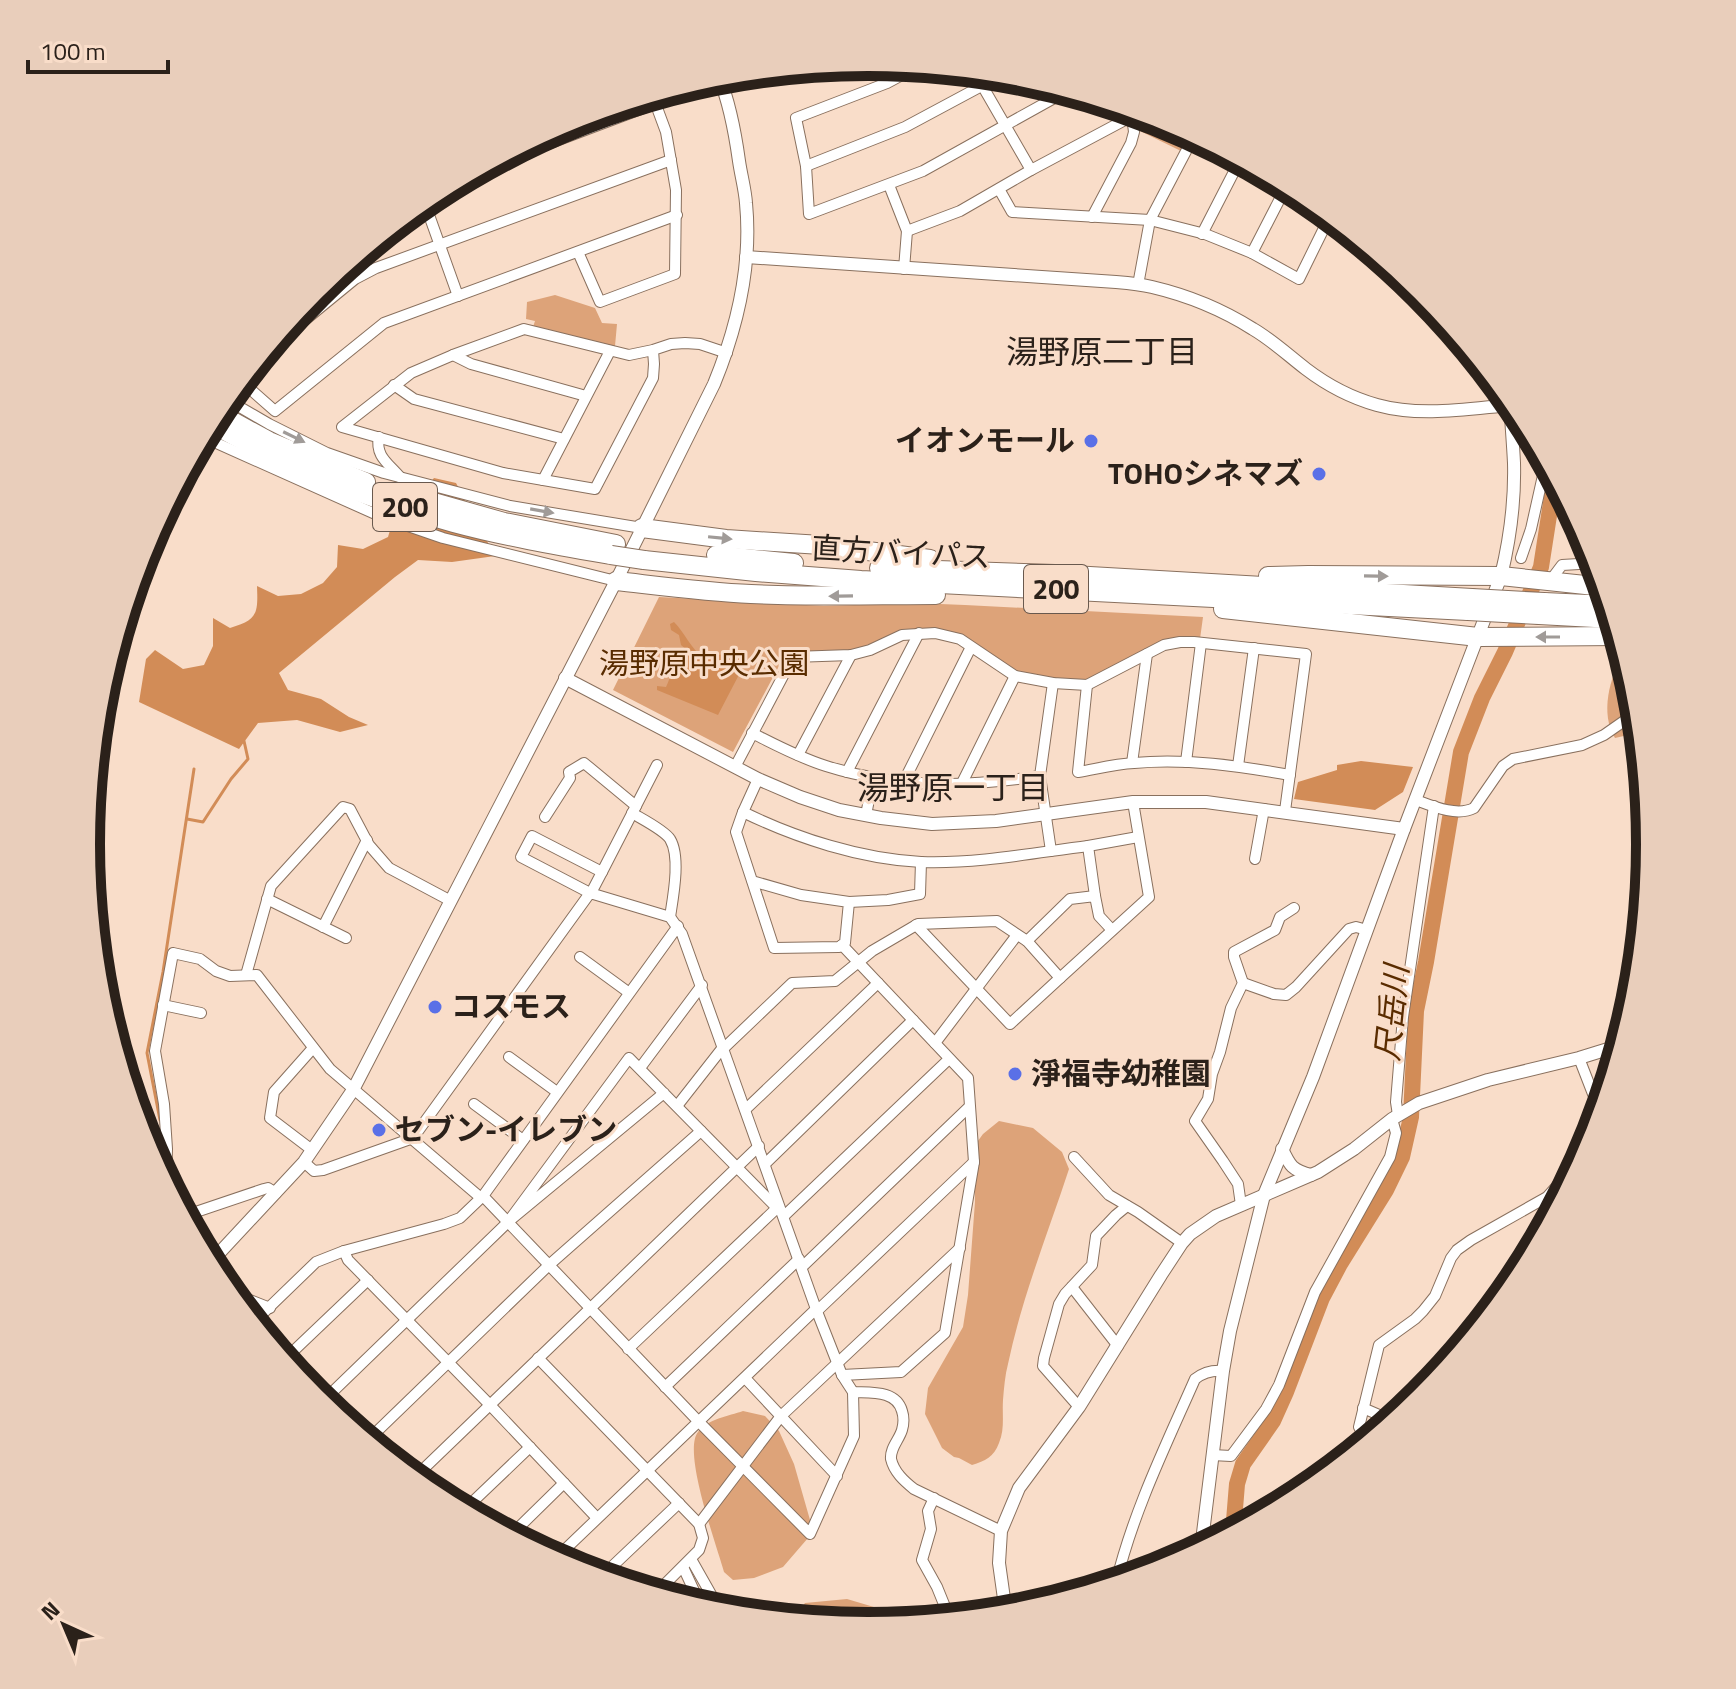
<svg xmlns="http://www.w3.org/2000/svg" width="1736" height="1689" font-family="'Titillium Web','Noto Sans JP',sans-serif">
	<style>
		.green { fill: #dda379 }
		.water { fill: #d28c57 }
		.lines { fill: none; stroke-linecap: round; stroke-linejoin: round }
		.stream { stroke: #d28c57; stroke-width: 3 }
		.river { stroke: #d28c57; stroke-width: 16 }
		.minor-casing { stroke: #89705e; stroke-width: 12 }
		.tertiary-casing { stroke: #89705e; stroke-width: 14 }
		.trunk-casing { stroke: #89705e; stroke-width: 20 }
		.minor { stroke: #fff; stroke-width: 10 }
		.tertiary { stroke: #fff; stroke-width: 12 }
		.trunk { stroke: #fff; stroke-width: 18 }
		.trunk-bridge-casing { stroke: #89705e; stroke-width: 20; stroke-linecap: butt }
		.trunk-bridge { stroke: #fff; stroke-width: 18 }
		.oneway { fill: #a09b98 }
		.poi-dot { fill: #5a70e7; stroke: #f9ddc9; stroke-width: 3 }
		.labels { text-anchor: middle; stroke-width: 6; stroke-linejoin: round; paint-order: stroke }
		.shield { fill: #f9ddc9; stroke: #69594e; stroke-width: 2 }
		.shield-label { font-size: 28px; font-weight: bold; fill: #2b211a }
		.poi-label { font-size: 30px; font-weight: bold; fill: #2b211a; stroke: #f9ddc9; text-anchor: start }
		.street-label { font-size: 30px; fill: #2b211a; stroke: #f9ddc9 }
		.park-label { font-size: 30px; fill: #592c00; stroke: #f9ddc9 }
		.neighbourhood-label { font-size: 32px; fill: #2b211a; stroke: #f9ddc9 }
		.water-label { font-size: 32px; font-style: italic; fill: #5a2c00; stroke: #f9ddc9 }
		.rim { fill: none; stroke: #2b211a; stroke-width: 10 }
	</style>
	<rect width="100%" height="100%" fill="#f9ddc9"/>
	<g class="green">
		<polygon points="1144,114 1168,122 1190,134 1181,151 1138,130 1139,117"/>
		<polygon points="555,295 595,308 602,323 617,324 615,346 606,346 533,327 535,321 526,319 527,302"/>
		<polygon points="659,597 824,606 915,603 965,605 1203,617 1200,639 1159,644 1083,681 1034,677 1016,672 964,636 944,630 932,628 901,631 853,651 786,653 733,752 613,690"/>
		<path d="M1624 655 1636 692 1639 728 1628 735 1615 738C1600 715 1609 676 1624 655Z"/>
		<path d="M999 1121 1033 1128 1062 1152 1069 1169C1048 1233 1022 1297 1008 1364 1005 1375 1004 1388 1003 1400 1002 1415 1005 1429 999 1443 994 1457 985 1461 972 1465L959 1458 954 1457 942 1448 925 1414 928 1388 963 1327 968 1295 975 1202V1145L983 1134Z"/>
		<path d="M743 1411 765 1416 779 1431 794 1464 810 1520 808 1538 783 1567 754 1578 733 1580 724 1572C717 1546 682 1452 698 1432 707 1419 729 1416 743 1411Z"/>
		<polygon points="847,1599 894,1613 905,1623 868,1627 804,1621 801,1608 805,1603"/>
	</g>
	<g class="water">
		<path d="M434 478 456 483 495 556 452 562 418 560 395 577 279 673 288 690 321 699 349 717 368 725 340 732 297 720 258 723 239 749 139 702 146 659 155 650 183 669 204 665 213 646V618L230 628C258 620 258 613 257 586L278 596 301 594 323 583 337 567 338 545 363 549 388 537 391 527Z"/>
		<path d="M674 622C685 633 691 649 703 657L725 654 743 667 718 715 657 690V686L666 687C668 683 669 679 671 675 677 663 690 669 688 651L681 645 679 635 671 630 670 624Z"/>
		<polygon points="1361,761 1413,767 1403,792 1375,810 1294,799 1298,782 1337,770 1337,765"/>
	</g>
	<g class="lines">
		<g class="stream">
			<polyline points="187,819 203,822 231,779 248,759 244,741"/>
			<polyline points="160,1120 147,1053 163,972 194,769"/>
			<polyline points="161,1173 162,1143"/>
		</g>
		<polyline class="river" points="1233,1533 1237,1484 1243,1464 1273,1421 1286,1392 1322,1298 1340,1264 1386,1190 1402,1157 1411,1117 1416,1011 1426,962 1461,752 1482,698 1505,652 1541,567 1555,477"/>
		<defs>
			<g id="minor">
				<polyline points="917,67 887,83 796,118 806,166 809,214 923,171 1067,91"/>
				<polyline points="975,73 1031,170"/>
				<polyline points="806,166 905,127 1002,75"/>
				<polyline points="476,171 721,79"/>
				<polyline points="889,185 907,231 904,269"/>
				<polyline points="999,189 1012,212 1150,220 1205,234 1252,253 1299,279 1330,216"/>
				<polyline points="424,201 458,296"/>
				<polyline points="1092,217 1131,143 1134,132 1132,116"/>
				<polyline points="907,231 960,211 1031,170 1138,113"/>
				<polyline points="1202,234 1240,160"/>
				<polyline points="578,252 600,302 675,274 676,190 666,132 656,105"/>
				<polyline points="1252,253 1287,185"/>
				<polyline points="1138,285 1150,220 1194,136"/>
				<polyline points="653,350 654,364 653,378 595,489 503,473 342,427 411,373 453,355 524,329 629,355 653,350 671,344 685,343 700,344 727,353"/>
				<polyline points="453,355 471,364 586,396"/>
				<polyline points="261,356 355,279 376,268 671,160"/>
				<polyline points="241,381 275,411 384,323 677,215"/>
				<polyline points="394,385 414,399 564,439"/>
				<polyline points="226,399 269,424 327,453 384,473 510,506 642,528"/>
				<polyline points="203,437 382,517 443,538 616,581"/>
				<path d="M379 437C375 456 388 463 400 477"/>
				<polyline points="543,480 610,351"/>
				<polyline points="1521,558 1531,529 1546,462"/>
				<polyline points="1550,581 1562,565 1596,563"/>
				<path d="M1087 685 1078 772C1096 769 1115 764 1134 763 1186 758 1239 766 1290 775"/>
				<path d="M752 733C776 745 800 758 826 766 899 789 966 787 1040 776L1053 683"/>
				<polyline points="798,755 851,655"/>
				<polyline points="1186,762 1201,643"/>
				<polyline points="1132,763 1147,654"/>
				<polyline points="1238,766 1254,648"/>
				<polyline points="735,767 793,657 851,655 870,650 902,635 935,633 960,639 1015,676 1053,683 1087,685 1164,645 1180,642 1194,642 1306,654 1285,811"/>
				<polyline points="847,772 919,633"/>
				<polyline points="1040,776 1051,851"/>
				<path d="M758 779 743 812C796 838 861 859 921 862 976 864 1033 853 1088 846"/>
				<polyline points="903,783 971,647"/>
				<polyline points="961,785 1015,676"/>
				<path d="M1416 800C1432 806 1457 817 1474 808L1503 766 1513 759 1582 745 1604 735 1637 712"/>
				<polyline points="743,812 736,832 774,948 839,947 845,943 849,902 801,895 752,881"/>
				<path d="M632 813C642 819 664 830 670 839 681 857 673 897 670 917"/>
				<polyline points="866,815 873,779"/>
				<polyline points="545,817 570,778 569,772 584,763 636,806"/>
				<polyline points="1255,859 1264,809"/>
				<polyline points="602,872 657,765"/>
				<polyline points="590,893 521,857 532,836 602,872 591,893"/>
				<polyline points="1095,896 1088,846 1138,837"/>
				<polyline points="267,899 346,938"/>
				<polyline points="849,902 888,900 920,894 921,862"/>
				<polyline points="916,925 1010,1024 1060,978"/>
				<polyline points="323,927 367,840"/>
				<polyline points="1027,941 1070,899 1095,896 1099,916 1112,930"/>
				<polyline points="580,957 628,992"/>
				<polyline points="246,975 271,886 343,807 350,809 369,845 389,868 451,901"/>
				<polyline points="1243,983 1274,994 1286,995 1296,987 1349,929 1356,927 1367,930"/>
				<polyline points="163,1005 201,1013"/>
				<polyline points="935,1043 1017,935"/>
				<polyline points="724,1048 792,983 835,981 872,951 918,924 997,921 1027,941 1060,978 1149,897 1133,802"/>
				<polyline points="509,1057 557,1092"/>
				<polyline points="1579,1058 1593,1094 1604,1100"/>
				<polyline points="640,1068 702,985"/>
				<polyline points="664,1093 508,1222 629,1058 779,1210"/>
				<polyline points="474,1104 523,1140"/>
				<polyline points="677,1106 724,1046"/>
				<polyline points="746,1109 878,983"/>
				<polyline points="1398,1115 1396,1102 1403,1017 1434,806"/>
				<polyline points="312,1150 270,1118 274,1092 313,1048"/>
				<polyline points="1074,1157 1109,1195 1138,1212 1182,1243"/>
				<polyline points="304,1162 314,1171 323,1170 413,1138 590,893 670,917 682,934 816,1309 842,1375 853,1392 854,1436 810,1534 699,1422 483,1196"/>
				<polyline points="765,1164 913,1020"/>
				<polyline points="166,1183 167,1149 164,1104 155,1051 173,953 200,959 216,971 230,976 257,975 330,1069 481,1198"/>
				<polyline points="1241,1205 1238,1184 1223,1161 1195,1121 1208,1099 1212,1074 1220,1052 1231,1008 1243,983 1234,957 1234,952 1275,930 1280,917 1294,908"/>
				<polyline points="184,1216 264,1189 268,1188 276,1193"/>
				<polyline points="784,1216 949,1059"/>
				<polyline points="344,1251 348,1260 490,1405 597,1518"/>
				<polyline points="802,1267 969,1107"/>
				<polyline points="1072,1287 1118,1346"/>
				<polyline points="227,1291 270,1308"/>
				<polyline points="817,1311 974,1162"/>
				<polyline points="253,1323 316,1262 344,1251 444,1224 460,1218 483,1196 678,926"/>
				<polyline points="628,1349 777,1208"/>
				<polyline points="1458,1353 1457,1347 1470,1328 1487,1313"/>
				<polyline points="538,1358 699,1524 703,1538 699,1550 655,1594"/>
				<polyline points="284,1360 368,1280"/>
				<polyline points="842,1375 901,1372 945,1333 974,1162 968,1078 842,945"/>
				<polyline points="745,1378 837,1476"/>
				<polyline points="665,1387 799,1259"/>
				<path d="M853 1392C871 1393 896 1390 902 1411 904 1417 904 1423 902 1430 899 1440 890 1448 891 1459 894 1472 904 1481 914 1489L1001 1531"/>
				<polyline points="321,1403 508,1222"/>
				<polyline points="1079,1407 1043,1366 1044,1358 1059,1304 1065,1294 1092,1265 1096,1236 1116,1215 1127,1206"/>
				<polyline points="1363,1408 1393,1421"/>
				<polyline points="367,1441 549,1265 701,1131"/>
				<polyline points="1367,1442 1359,1427 1379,1345 1415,1319 1423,1311 1435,1296 1451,1258 1457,1250 1471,1240 1547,1197 1556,1187 1579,1152 1590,1146"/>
				<polyline points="1212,1455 1231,1456 1266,1409 1279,1385 1315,1292 1390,1157 1396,1133 1392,1119"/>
				<polyline points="413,1479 759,1146"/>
				<polyline points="934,1498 928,1511 931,1529 922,1560 937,1587 950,1619"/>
				<polyline points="463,1511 530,1447"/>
				<polyline points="699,1524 781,1416 960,1248"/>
				<polyline points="510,1536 564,1483"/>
				<polyline points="691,1559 721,1612"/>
				<polyline points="554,1560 816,1309"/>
				<polyline points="683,1567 702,1608"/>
				<polyline points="601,1577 679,1503"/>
				<path d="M1116 1583C1133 1512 1166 1445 1195 1379 1204 1372 1212 1370 1223 1371"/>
			</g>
			<g id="tertiary">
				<path d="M746 257 1116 282C1128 283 1140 284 1152 287 1186 295 1223 310 1253 329 1272 340 1289 356 1306 369 1327 385 1352 398 1377 405 1420 417 1466 409 1510 405"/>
				<polyline points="565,678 758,779 800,797 839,810 881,818 932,824 996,821 1133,802 1206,802 1404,829"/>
				<path d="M1282 1149C1290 1166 1292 1170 1311 1175"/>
				<path d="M209 1264 304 1162 353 1090 616 581 714 384C737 328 752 265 746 203 745 189 741 175 739 161 735 132 730 104 719 77"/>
				<path d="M1201 1549 1223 1371 1230 1331 1264 1195 1313 1077 1404 829 1501 576C1510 539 1515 501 1514 463 1513 442 1511 420 1510 399"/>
				<polyline points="1006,1613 999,1563 1001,1531 1019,1488 1079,1407 1161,1275 1182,1243 1190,1234 1216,1216 1318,1172 1354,1149 1392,1119 1419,1103 1488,1080 1579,1058 1621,1045"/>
			</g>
			<g id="trunk">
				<polyline points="216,412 269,441 366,482"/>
				<path d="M210 423C287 466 369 500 454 523 506 537 559 546 611 555"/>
				<polyline points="398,492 504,522 616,544"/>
				<polyline points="642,528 726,539 821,545 930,559"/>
				<polyline points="716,555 794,563"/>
				<polyline points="644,560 756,572 861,580 1468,611"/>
				<polyline points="879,568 1055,574 1472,598"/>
				<polyline points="1268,576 1308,575 1501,576 1604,587"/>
				<path d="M616 581C661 586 706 592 751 594 812 597 874 595 936 595"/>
				<polyline points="1544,602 1609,605"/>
				<polyline points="1223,609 1478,637 1619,636"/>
				<polyline points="1539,615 1613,619"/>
			</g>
		</defs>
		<use href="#minor" class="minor-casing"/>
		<use href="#tertiary" class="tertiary-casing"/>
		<use href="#trunk" class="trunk-casing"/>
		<use href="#minor" class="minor"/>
		<use href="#tertiary" class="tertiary"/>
		<use href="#trunk" class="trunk"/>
		<defs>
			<g id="trunk-bridge">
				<polyline points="611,555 644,560"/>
				<polyline points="1472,598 1544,602"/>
				<polyline points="1468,611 1539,615"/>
			</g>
		</defs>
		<use href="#trunk-bridge" class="trunk-bridge-casing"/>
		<use href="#trunk-bridge" class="trunk-bridge"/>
	</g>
	<defs><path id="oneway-solid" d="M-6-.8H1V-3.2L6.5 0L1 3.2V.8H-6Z" transform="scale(2)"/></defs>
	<g class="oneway">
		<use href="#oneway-solid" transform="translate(294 437) rotate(26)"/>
		<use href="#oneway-solid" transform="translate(542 511) rotate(10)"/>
		<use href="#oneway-solid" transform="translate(720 538) rotate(6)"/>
		<use href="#oneway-solid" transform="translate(1376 576) rotate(1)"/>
		<use href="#oneway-solid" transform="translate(841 596) rotate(179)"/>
		<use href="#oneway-solid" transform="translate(1548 637) rotate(180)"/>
	</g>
	<g class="poi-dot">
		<circle cx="1091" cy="441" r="8"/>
		<circle cx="1319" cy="474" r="8"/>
		<circle cx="435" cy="1007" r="8"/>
		<circle cx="1015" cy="1074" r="8"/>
		<circle cx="379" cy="1130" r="8"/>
	</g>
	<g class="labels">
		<g class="shield">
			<rect x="373" y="483" width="64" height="48" rx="6"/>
			<rect x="1024" y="565" width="64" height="48" rx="6"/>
		</g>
		<g class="shield-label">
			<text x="405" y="517">200</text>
			<text x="1056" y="599">200</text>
		</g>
		<g class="poi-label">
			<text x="1075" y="451" text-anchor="end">イオンモール</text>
			<text x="1303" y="484" text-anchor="end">TOHOシネマズ</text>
			<text x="451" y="1017">コスモス</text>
			<text x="1031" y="1084">淨福寺幼稚園</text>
			<text x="395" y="1140">セブン-イレブン</text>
		</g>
		<g class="street-label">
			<text transform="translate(901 553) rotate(3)" y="10">直方バイパス</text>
		</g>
		<g class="park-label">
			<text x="704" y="674">湯野原中央公園</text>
		</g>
		<g class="neighbourhood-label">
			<text x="1102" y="363">湯野原二丁目</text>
			<text x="953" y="799">湯野原一丁目</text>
		</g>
		<g class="water-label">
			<text transform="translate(1392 1013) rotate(-84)" y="11">尺岳川</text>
		</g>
	</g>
	<path d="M0 0H1736V1689H0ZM100 844a768 768 0 1 1 1536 0a768 768 0 1 1-1536 0Z" fill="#e9cebb" fill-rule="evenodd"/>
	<path class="rim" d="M100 844a768 768 0 1 1 1536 0a768 768 0 1 1-1536 0Z"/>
	<g transform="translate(64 1625) rotate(316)" stroke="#f9ddc9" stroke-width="6" paint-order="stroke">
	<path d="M0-6L14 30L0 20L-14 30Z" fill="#2b211a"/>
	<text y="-12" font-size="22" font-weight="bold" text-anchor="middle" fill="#2b211a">N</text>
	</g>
	<path d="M28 60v12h140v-12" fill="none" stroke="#2b211a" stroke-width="4"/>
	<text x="40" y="60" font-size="24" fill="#2b211a" stroke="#f9ddc9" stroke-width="6" paint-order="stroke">100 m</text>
</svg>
